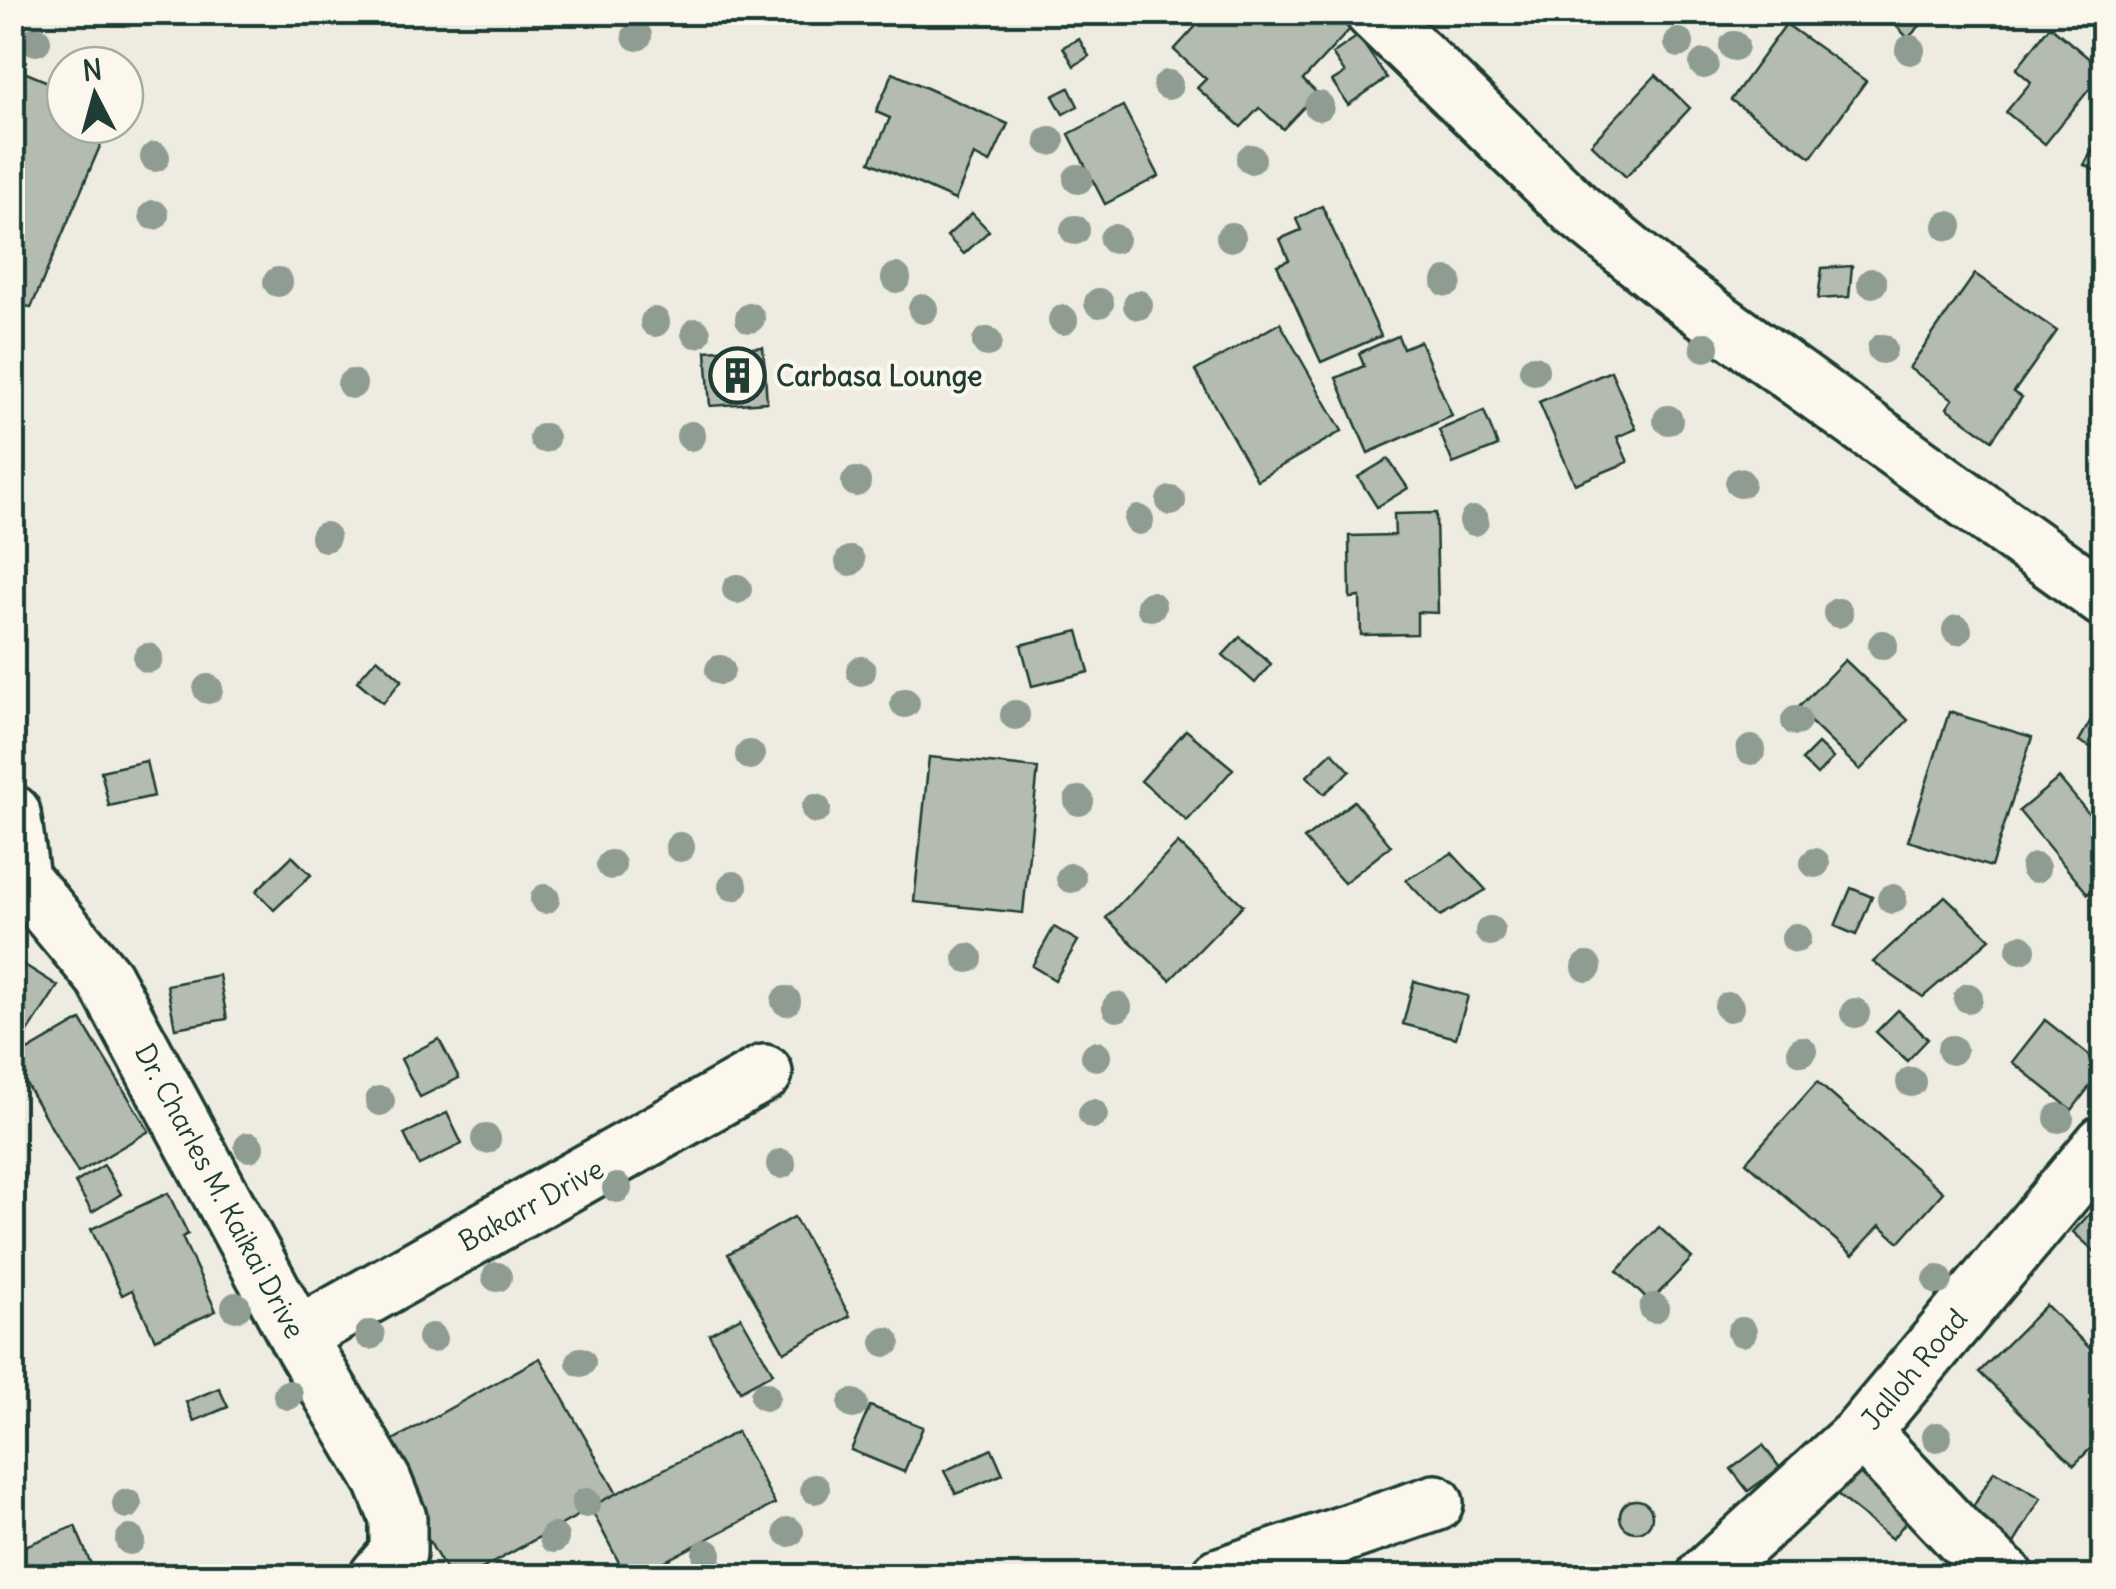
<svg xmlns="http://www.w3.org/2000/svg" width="2116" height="1589" font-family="Delius,sans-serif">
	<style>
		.building { fill: #b4bbb0; stroke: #1f3d34; stroke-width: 2.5 }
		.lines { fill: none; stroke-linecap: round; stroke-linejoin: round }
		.minor-casing { stroke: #1f3d34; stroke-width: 62 }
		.minor { stroke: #fbf7ec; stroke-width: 55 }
		.tree { fill: #8f9c92 }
		.labels { text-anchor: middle; stroke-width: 8; stroke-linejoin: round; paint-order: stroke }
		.poi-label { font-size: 28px; font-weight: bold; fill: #1f3d34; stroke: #fbf7ec; text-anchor: start }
		.street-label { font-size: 28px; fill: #1f3d34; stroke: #fbf7ec }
	</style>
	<rect width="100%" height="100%" fill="#eeece1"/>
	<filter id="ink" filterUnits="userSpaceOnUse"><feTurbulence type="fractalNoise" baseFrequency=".01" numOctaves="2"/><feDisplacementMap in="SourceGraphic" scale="20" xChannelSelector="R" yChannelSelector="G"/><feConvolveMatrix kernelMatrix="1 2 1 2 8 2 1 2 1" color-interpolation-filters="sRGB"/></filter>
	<g filter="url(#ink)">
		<g class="building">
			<polygon points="1209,12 1331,12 1350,29 1303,80 1317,93 1283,129 1259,108 1241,127 1197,88 1206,79 1174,50"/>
			<polygon points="1891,12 1934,12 1908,38 1887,17"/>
			<polygon points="1786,24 1866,81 1811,157 1731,100"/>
			<polygon points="2050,26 2104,71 2045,144 2006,112 2031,82 2016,69"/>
			<polygon points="1358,36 1387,78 1348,105 1332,81 1345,73 1332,54"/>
			<polygon points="1079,39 1089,56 1074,66 1063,47"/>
			<polygon points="12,67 65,89 65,125 109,125 31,308 12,300"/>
			<polygon points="893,73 1008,124 990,163 974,155 955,200 870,162 890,118 876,112"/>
			<polygon points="1656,75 1690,108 1626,177 1591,144"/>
			<polygon points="1069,88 1078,106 1063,114 1053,96"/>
			<polygon points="1123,106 1159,176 1105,204 1069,134"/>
			<polygon points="2102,133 2104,134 2104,175 2084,165"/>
			<polygon points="1322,206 1381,336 1321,362 1277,265 1289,260 1280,239 1301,230 1296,219"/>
			<polygon points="972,213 989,231 964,254 947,236"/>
			<polygon points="1852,266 1849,297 1818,299 1822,268"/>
			<polygon points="1975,274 2057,331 2014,392 2022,397 1992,440 1947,408 1953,399 1909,368"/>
			<polygon points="1280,323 1342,431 1257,480 1195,371"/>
			<polygon points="1398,336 1403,348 1420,341 1452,416 1368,453 1336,378 1364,366 1359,353"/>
			<polygon points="763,347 767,402 710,406 706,351"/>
			<polygon points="1611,371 1636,429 1617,437 1628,462 1575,484 1539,402"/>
			<polygon points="1484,411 1498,446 1453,464 1439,430"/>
			<polygon points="1388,459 1408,488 1377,507 1358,477"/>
			<polygon points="1436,513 1438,613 1417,612 1417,634 1361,635 1360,597 1350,598 1349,536 1395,535 1394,514"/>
			<polygon points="1078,631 1089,672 1032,686 1021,645"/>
			<polygon points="1240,637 1271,664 1255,683 1223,655"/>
			<polygon points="377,658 402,680 383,703 357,681"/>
			<polygon points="1845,660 1908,720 1860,770 1797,709"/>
			<polygon points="2104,697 2104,754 2079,741"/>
			<polygon points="1949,712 2032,737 1991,867 1908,841"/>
			<polygon points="1186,730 1233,769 1187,821 1141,781"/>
			<polygon points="1818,744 1833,758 1817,775 1802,760"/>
			<polygon points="1332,752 1350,771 1324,794 1307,776"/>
			<polygon points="929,757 1038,768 1023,913 914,902"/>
			<polygon points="146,761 154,796 109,806 101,771"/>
			<polygon points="2059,778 2104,832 2104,882 2088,894 2019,811"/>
			<polygon points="1354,801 1391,846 1344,883 1304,839"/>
			<polygon points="1178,843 1243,905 1170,980 1106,918"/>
			<polygon points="1452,853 1486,890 1440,916 1406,880"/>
			<polygon points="292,856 311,875 274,910 256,891"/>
			<polygon points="1851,888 1872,897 1856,935 1835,926"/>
			<polygon points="1945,896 1990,939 1923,997 1873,962"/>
			<polygon points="1054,927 1078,941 1055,980 1032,966"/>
			<polygon points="12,957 58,986 17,1049 12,1046"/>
			<polygon points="219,975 227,1019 175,1028 167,985"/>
			<polygon points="1414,981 1468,996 1456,1038 1403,1024"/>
			<polygon points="1898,1010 1928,1039 1907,1061 1876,1032"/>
			<polygon points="81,1020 149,1131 78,1173 12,1060"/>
			<polygon points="2045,1020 2104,1067 2072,1110 2012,1062"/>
			<polygon points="439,1039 459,1078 420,1097 401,1059"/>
			<polygon points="1817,1082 1943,1192 1899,1242 1880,1225 1853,1255 1746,1162"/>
			<polygon points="447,1113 462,1144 419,1165 404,1134"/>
			<polygon points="104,1165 121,1194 92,1212 75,1183"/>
			<polygon points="168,1193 188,1234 182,1237 216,1311 155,1339 132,1290 122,1295 91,1229"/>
			<polygon points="2104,1198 2104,1260 2073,1232"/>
			<polygon points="794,1217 850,1316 784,1352 728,1254"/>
			<polygon points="1659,1227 1692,1258 1650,1302 1617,1271"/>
			<polygon points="2046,1305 2104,1362 2104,1435 2074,1465 1979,1372"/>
			<polygon points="741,1317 773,1373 740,1391 709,1334"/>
			<polygon points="540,1358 617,1494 469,1576 449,1576 377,1449"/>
			<polygon points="219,1388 228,1407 194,1421 186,1402"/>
			<polygon points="870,1406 923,1427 904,1472 851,1450"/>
			<polygon points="737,1432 775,1504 636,1576 626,1576 590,1507"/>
			<polygon points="1763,1445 1780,1468 1748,1491 1731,1469"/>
			<polygon points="992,1449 1003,1474 956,1494 944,1471"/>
			<polygon points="1863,1461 1919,1506 1892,1539 1836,1494"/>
			<polygon points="1994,1471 2041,1498 2012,1547 1965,1521"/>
			<circle cx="1636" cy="1516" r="16"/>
			<polygon points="75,1526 96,1576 12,1576 12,1551"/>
			<polygon points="1430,1564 1442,1576 1417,1576"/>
			<polygon points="263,1565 266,1576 217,1576"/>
		</g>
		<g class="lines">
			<defs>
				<g id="minor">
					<polyline points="1373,12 1577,210 1678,292 2104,599"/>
					<polyline points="12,813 21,878 104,978 297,1336 383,1481 398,1518 398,1553 378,1576"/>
					<polyline points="297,1336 764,1073"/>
					<polyline points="1862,1432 1961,1537 2005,1576"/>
					<polyline points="1220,1576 1435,1503"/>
					<polyline points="1705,1576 1862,1432 2104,1143"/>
				</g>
			</defs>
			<use href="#minor" class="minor-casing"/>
			<use href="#minor" class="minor"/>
		</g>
		<g class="tree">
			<circle cx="637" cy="36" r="15"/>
			<circle cx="36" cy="41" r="15"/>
			<circle cx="1679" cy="43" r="15"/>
			<circle cx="1734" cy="46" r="15"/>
			<circle cx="1910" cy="50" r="15"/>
			<circle cx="1704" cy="64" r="15"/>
			<circle cx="1168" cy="85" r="15"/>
			<circle cx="1319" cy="106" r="15"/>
			<circle cx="1050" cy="141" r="15"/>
			<circle cx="155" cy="157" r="15"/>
			<circle cx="1251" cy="159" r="15"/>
			<circle cx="1078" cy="179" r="15"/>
			<circle cx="154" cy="215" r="15"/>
			<circle cx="1948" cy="226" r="15"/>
			<circle cx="1075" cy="230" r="15"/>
			<circle cx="1231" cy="237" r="15"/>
			<circle cx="1114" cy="239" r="15"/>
			<circle cx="896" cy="278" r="15"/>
			<circle cx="278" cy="282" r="15"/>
			<circle cx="1447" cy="282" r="15"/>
			<circle cx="1872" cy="283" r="15"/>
			<circle cx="1099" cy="303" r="15"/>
			<circle cx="1138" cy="305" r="15"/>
			<circle cx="923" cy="309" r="15"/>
			<circle cx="750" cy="318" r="15"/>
			<circle cx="1063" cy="320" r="15"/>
			<circle cx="655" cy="322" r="15"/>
			<circle cx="696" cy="333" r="15"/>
			<circle cx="987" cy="342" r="15"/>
			<circle cx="1705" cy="347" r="15"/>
			<circle cx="1882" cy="349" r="15"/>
			<circle cx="1534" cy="370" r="15"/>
			<circle cx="352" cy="384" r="15"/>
			<circle cx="1668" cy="420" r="15"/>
			<circle cx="691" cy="436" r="15"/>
			<circle cx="544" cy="438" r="15"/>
			<circle cx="856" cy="482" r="15"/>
			<circle cx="1740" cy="483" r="15"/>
			<circle cx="1171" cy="501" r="15"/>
			<circle cx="1139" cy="520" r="15"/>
			<circle cx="1474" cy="521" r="15"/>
			<circle cx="325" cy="537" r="15"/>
			<circle cx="850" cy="561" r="15"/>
			<circle cx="737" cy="589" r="15"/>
			<circle cx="1151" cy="606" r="15"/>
			<circle cx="1838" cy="613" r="15"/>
			<circle cx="1957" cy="630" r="15"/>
			<circle cx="1883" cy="645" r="15"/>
			<circle cx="148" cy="658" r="15"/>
			<circle cx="720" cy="670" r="15"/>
			<circle cx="861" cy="671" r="15"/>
			<circle cx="208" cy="689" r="15"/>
			<circle cx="905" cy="703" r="15"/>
			<circle cx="1015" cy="715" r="15"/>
			<circle cx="1796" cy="721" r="15"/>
			<circle cx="1751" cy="750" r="15"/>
			<circle cx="750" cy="755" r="15"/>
			<circle cx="1079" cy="801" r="15"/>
			<circle cx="816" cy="809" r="15"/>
			<circle cx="680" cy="847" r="15"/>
			<circle cx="1815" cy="863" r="15"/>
			<circle cx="611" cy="865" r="15"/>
			<circle cx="2035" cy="868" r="15"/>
			<circle cx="1071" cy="878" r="15"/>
			<circle cx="733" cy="886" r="15"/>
			<circle cx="545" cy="899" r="15"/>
			<circle cx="1892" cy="899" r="15"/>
			<circle cx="1490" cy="931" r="15"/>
			<circle cx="1796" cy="938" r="15"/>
			<circle cx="2021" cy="949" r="15"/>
			<circle cx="968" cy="958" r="15"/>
			<circle cx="1587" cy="967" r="15"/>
			<circle cx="1968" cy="998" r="15"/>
			<circle cx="786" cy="1001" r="15"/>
			<circle cx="1117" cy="1007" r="15"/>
			<circle cx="1729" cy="1007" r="15"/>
			<circle cx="1855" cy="1013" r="15"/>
			<circle cx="1952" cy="1050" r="15"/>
			<circle cx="1802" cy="1051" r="15"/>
			<circle cx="1096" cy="1056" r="15"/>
			<circle cx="1911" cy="1082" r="15"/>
			<circle cx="380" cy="1101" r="15"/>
			<circle cx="1093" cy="1114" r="15"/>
			<circle cx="2059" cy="1118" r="15"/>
			<circle cx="486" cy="1139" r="15"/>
			<circle cx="249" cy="1147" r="15"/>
			<circle cx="781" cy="1164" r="15"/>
			<circle cx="617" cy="1188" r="15"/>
			<circle cx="497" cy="1277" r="15"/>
			<circle cx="1938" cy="1280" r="15"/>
			<circle cx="236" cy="1307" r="15"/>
			<circle cx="1654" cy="1308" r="15"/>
			<circle cx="1742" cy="1332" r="15"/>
			<circle cx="370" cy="1335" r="15"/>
			<circle cx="432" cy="1338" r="15"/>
			<circle cx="886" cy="1342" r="15"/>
			<circle cx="581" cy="1362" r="15"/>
			<circle cx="288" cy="1395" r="15"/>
			<circle cx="765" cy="1396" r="15"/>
			<circle cx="853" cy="1404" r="15"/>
			<circle cx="1937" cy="1437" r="15"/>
			<circle cx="815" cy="1489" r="15"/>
			<circle cx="586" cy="1503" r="15"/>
			<circle cx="127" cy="1504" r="15"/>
			<circle cx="789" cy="1532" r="15"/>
			<circle cx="554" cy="1538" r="15"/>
			<circle cx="130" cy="1540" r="15"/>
			<circle cx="707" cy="1554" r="15"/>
		</g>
	</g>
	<defs>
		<symbol id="building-ring" viewBox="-11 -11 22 22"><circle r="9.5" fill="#fbf7ec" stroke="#1f3d34" stroke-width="1.5"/><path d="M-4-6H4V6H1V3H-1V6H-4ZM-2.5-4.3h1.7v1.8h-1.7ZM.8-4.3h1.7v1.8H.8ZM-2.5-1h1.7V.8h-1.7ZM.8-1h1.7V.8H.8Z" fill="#1f3d34"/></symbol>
	</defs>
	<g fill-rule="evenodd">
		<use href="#building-ring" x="706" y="344" width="63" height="63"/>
	</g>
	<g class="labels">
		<g class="poi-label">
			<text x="776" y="386">Carbasa Lounge</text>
		</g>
		<g class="street-label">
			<text transform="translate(220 1191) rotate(62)" y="10">Dr. Charles M. Kaikai Drive</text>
			<text transform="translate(531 1205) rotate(-29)" y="10">Bakarr Drive</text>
			<text transform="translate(1914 1369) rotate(-50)" y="10">Jalloh Road</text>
		</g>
	</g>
	<rect width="2116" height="1589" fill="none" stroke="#fbf7ec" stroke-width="50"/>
	<rect x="25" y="25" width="2066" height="1539" fill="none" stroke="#1f3d34" stroke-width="4" filter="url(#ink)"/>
	<g transform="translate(95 95) rotate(354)"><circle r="48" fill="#fbf7ec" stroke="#a3ada2" stroke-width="2.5"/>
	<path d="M0-8L18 38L0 25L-18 38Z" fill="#1f3d34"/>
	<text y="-15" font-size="28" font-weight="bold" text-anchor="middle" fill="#1f3d34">N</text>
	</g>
</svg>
